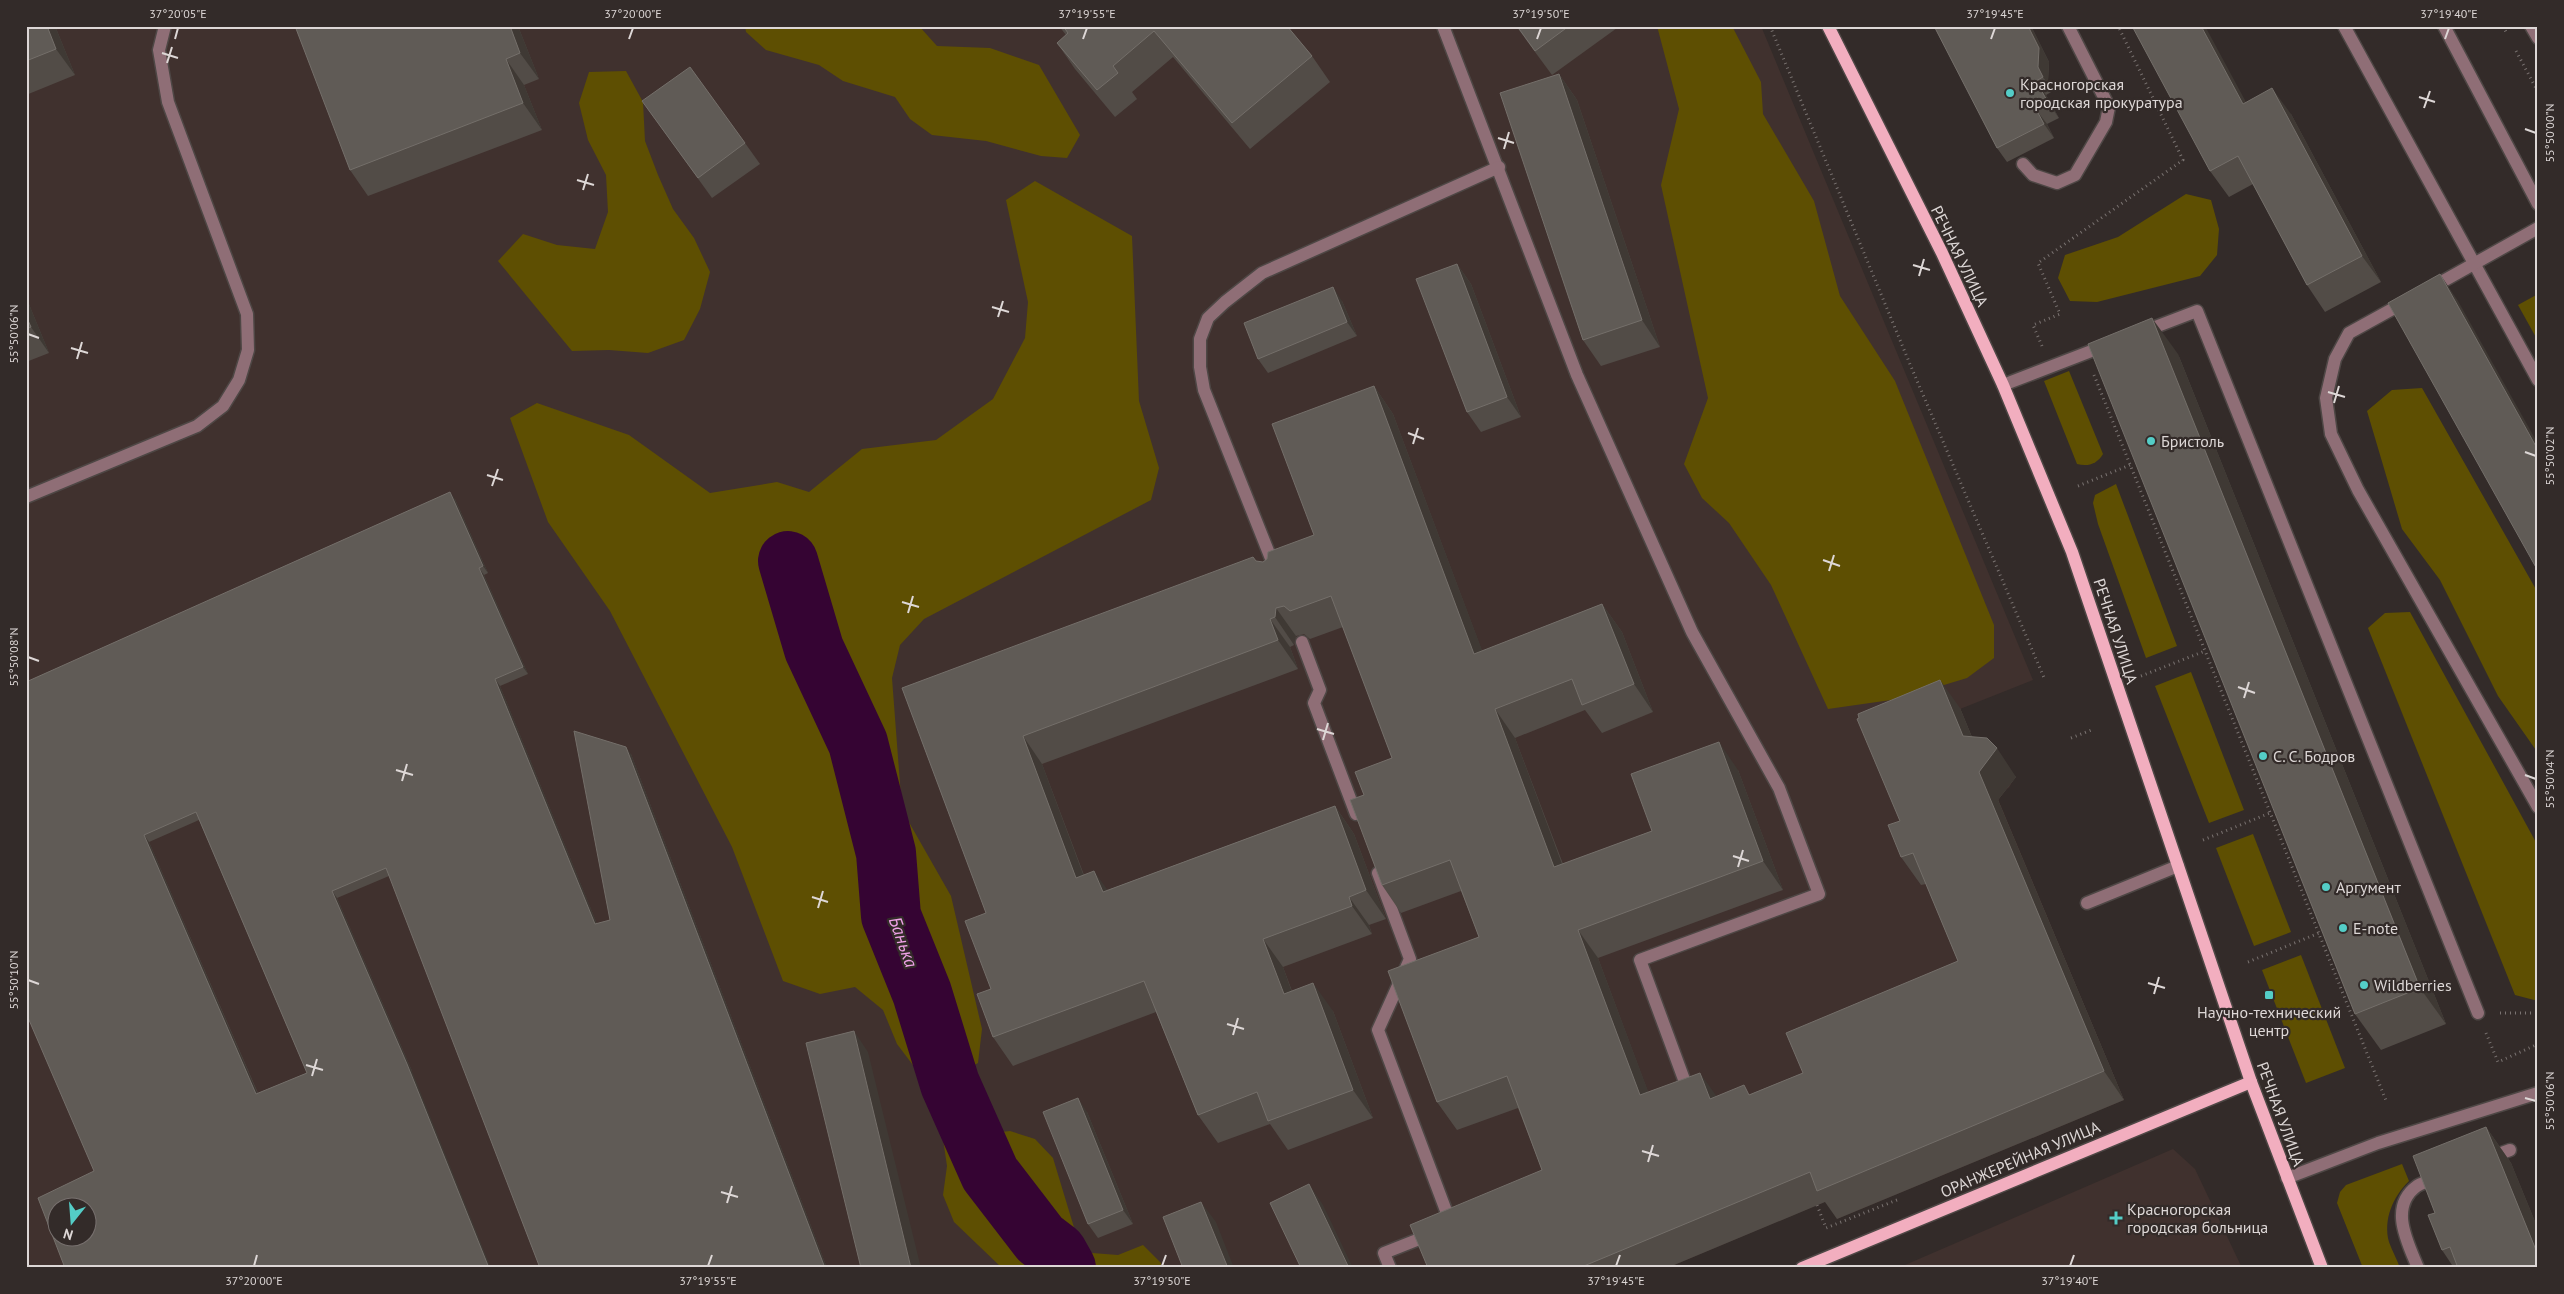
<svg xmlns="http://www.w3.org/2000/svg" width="2564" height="1294" font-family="'PT Sans',sans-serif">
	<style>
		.built { fill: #40312e; fill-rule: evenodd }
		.green { fill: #5e4f02 }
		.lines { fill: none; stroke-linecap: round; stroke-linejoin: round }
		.river { stroke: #350433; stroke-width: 60 }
		.minor-casing { stroke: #4e4745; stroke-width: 15 }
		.major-casing { stroke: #4e4745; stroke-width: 15 }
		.path { stroke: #7a7371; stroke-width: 3; stroke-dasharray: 1 4; stroke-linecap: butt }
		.minor { stroke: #8f6e76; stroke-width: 12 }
		.major { stroke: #f2aebf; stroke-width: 12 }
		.wall { fill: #524c47; fill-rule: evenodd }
		.shaded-wall { fill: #3f3934 }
		.building { fill: #605b56; stroke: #746f6a; fill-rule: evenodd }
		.ticks { fill: none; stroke: #ddd7d6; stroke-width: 2 }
		.poi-dot { fill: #54cdc7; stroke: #332b29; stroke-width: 2 }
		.labels { text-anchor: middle; stroke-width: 4.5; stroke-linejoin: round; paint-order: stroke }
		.poi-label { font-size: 16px; fill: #ddd7d6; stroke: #332b29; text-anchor: start }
		.street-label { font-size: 16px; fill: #ddd7d6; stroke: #332b29 }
		.water-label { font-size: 18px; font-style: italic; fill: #efa1e7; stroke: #332b29 }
		.neatline { fill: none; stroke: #ddd7d6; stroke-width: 2 }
		.ticks-label { font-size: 12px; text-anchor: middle; fill: #ddd7d6 }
	</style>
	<rect width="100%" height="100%" fill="#332b29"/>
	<g class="built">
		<path d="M26 26H1761L2033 680 1960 709 1986 770 2013 780 2009 788 1996 794 2124 1100 1837 1219 1829 1200 1667 1268H26ZM58 1206H88V1236H58Z"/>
		<polygon points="2173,1149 2195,1169 2242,1268 1898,1268"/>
	</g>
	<g class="green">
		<polygon points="745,26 919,26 937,46 990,48 1039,65 1080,135 1067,158 1041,156 986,141 932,135 910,119 895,97 843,81 819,65 766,50 746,32"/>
		<polygon points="1657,26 1732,26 1761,82 1763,114 1814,201 1840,296 1895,381 1994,625 1994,658 1967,678 1898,699 1828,709 1771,585 1729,523 1702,498 1684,464 1708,398 1661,185 1679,109"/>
		<polygon points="626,71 643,102 645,141 658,175 673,209 694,238 710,272 700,309 684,340 648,353 609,350 572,351 498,261 523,234 557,245 595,249 608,212 606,175 588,140 579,103 589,72"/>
		<polygon points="1035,181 1132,236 1139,401 1159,468 1151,500 924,619 900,645 892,678 902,810 951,896 982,1029 978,1063 931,1089 897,1044 883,1010 855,987 820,994 783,981 732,847 610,611 548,522 510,418 537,403 629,435 710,493 777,482 809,492 862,449 936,440 993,399 1025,338 1028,302 1006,200"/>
		<polygon points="2186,194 2211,200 2219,229 2217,255 2200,276 2097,302 2070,301 2058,278 2065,255 2118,237"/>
		<polygon points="2538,294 2538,341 2518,305"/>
		<path d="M2069 371 2103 454C2097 464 2088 467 2077 464L2044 381Z"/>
		<polygon points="2422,388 2538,593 2538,753 2498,696 2440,580 2402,529 2367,411 2392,390"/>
		<polygon points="2116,484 2177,646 2146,658 2098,524 2093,503 2095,495"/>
		<polygon points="2410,612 2538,846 2538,1001 2515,995 2368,628 2385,613"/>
		<polygon points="2191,672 2244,810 2209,823 2155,686"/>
		<polygon points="2253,834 2291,932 2254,946 2216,848"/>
		<polygon points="2301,955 2345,1068 2306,1083 2262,970"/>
		<polygon points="1010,1131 1035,1139 1053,1158 1076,1234 1092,1253 1118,1255 1143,1245 1161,1263 1161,1268 1002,1268 954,1222 943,1195 947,1166 943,1139"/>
		<path d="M2402 1164 2409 1181C2393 1197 2383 1219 2389 1242 2392 1251 2397 1259 2400 1268H2363L2337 1203 2340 1192 2346 1185Z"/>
	</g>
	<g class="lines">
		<polyline class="river" points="788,561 814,649 858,743 886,853 891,916 922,993 950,1084 990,1174 1040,1239 1057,1252 1066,1268"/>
		<defs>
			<g id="minor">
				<polyline points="1443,26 1577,375 1692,632 1779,788 1819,894 1640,960 1689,1093"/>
				<polyline points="2344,26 2538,380"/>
				<polyline points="2444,26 2538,204"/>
				<polyline points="2531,26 2538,38"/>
				<polyline points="2023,164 2033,175 2057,183 2075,175 2106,122 2109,107 2068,26"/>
				<polyline points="2429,289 2538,228"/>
				<polyline points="2407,301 2349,333 2335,359 2326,398 2331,434 2358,490 2538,807"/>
				<polyline points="2142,332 2197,311 2478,1013"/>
				<polyline points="2003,385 2107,345"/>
				<polyline points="26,497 197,426 223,406 239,380 248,350 247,314 168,102 159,50 165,26"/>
				<polyline points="1274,566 1204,390 1200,367 1200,339 1208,318 1225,302 1262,273 1499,167"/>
				<polyline points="1302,642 1320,690 1314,703 1356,814"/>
				<polyline points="1378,873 1410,959 1378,1030 1451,1224"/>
				<polyline points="2087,903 2178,866"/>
				<polyline points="2488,1158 2510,1150"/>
				<polyline points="2287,1178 2378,1143 2538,1093"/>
				<polyline points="1390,1268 1384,1253 1432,1234"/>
				<path d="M2418 1268C2408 1243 2388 1207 2417 1186 2423 1182 2432 1180 2439 1178"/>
			</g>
			<g id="major">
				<polyline points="1828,26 1942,253 2003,385 2072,552 2251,1082 2322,1268"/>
				<polyline points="1802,1268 2251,1082"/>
			</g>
		</defs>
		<use href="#minor" class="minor-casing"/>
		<use href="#major" class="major-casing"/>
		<g class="path">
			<polyline points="1770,26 1912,369 2045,680"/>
			<polyline points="2503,26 2507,34"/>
			<polyline points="2516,51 2538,92"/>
			<polyline points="2042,346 2033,325 2060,314 2038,263 2183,160 2118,26"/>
			<polyline points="2094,375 2387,1103"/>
			<polyline points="2078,486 2130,465"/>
			<polyline points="2141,676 2205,651"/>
			<polyline points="2071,738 2094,729"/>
			<polyline points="2203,840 2270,813"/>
			<polyline points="2248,962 2319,933"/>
			<polyline points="2500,1013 2536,1013 2538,1016"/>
			<polyline points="2486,1033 2498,1062 2538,1044"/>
			<polyline points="1817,1205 1826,1228 1897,1200"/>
		</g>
		<use href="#minor" class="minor"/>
		<use href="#major" class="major"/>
	</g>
	<g class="wall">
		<polygon points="26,26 55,26 75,75 26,95"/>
		<polygon points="518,26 539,79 524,85 542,130 368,196 350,170"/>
		<polygon points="1059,26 1287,26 1312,56 1330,82 1250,149 1173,57 1132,92 1137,99 1115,117 1075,69 1057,43 1066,35"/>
		<polygon points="1516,26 1615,26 1617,28 1552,75"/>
		<polygon points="1934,26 2031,26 2049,62 2048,81 2053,91 2046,95 2059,118 2047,124 2054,138 2007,162 1997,148"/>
		<polygon points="1559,74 1577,100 1660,347 1601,366 1583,340"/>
		<polygon points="642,101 745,143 760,164 712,198"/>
		<polygon points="2246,102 2291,114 2381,282 2325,312 2307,285 2253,184 2229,197 2210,171"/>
		<polygon points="1457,264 1471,284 1521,417 1481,432 1467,412"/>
		<polygon points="26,297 49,353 26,362"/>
		<polygon points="1342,301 1357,336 1268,373 1258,359"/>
		<polygon points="2178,354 2446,1024 2381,1050 2355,1014"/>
		<polygon points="1374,386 1393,414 1482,651 1602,604 1622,632 1653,712 1602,733 1585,710 1515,738 1563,864 1652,831 1738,770 1783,890 1598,958 1648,1092 1717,1097 1751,1094 1803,1073 1958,961 1926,884 1921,885 1901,857 1900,821 1960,708 1972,737 2016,777 1998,800 2124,1100 1837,1219 1825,1202 1667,1268 1428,1268 1542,1170 1518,1108 1457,1130 1437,1102 1479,937 1461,891 1401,913 1382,885 1364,795 1392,758 1343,627 1310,639 1304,634 1296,636 1294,645 1290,647 1298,669 1042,764 1084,875 1108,890 1335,806 1354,834 1386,919 1369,925 1372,934 1283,967 1292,991 1333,1011 1373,1118 1288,1150 1270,1124 1218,1143 1198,1115 1156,1012 1013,1066 993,1037 986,913 902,688 1256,561 1263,562 1314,535"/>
		<path d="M455 499 488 573 484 575 528 674 500 686 597 924 610 920 631 754 827 1268 389 876 337 898 412 1071 94 1171 26 682ZM199 820 307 1073 258 1093 149 842Z"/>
		<polygon points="1087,1112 1133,1224 1098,1238 1088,1224"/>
		<polygon points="2486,1127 2511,1163 2538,1229 2538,1268 2454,1268 2442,1250 2435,1213"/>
	</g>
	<g class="shaded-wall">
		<polygon points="47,26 55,26 75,75 56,49"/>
		<polygon points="510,26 518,26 539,79 520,53"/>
		<polygon points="2028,26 2031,26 2049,62 2048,81 2053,91 2043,77 2038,67"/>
		<polygon points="2201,26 2205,26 2261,130 2243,104"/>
		<polygon points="506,59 524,85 542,130 523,103"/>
		<polygon points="1559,74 1577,100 1660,347 1642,320"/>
		<polygon points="2036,81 2046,95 2059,118 2049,104"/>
		<polygon points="2272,88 2291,114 2381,282 2362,256"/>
		<polygon points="2037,111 2047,124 2054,138 2044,124"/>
		<polygon points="1457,264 1471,284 1521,417 1507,397"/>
		<polygon points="2440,274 2458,301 2538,444 2538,450"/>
		<polygon points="1333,287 1342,301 1357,336 1347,322"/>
		<polygon points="26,297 49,353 31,327 26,316"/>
		<polygon points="2152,318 2178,354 2446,1024 2420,988"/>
		<polygon points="1374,386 1393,414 1494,682 1474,654"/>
		<polygon points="450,492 455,499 488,573 483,566"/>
		<polygon points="479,568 484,575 528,674 523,667"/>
		<polygon points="1602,604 1622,632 1653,712 1634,684"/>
		<polygon points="1276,608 1296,636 1294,645 1275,617"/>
		<polygon points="1270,619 1290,647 1298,669 1278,640"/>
		<polygon points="495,679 500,686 600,931 595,924"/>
		<polygon points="1940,680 1960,708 1983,764 1963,736"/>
		<polygon points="1495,709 1515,738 1574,896 1554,867"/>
		<polygon points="1023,736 1042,764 1095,906 1076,878"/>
		<polygon points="1719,742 1738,770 1783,890 1763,861"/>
		<polygon points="626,747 631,754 827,1268 825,1268"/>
		<polygon points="1997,748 2016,777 1998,800 2124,1100 2104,1071 1979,772"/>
		<polygon points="1335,806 1354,834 1386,919 1366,890"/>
		<polygon points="144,835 149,842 261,1101 256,1094"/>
		<polygon points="1094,871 1114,899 1103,892"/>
		<polygon points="332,891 337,898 412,1071 491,1268 489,1268"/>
		<polygon points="1349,897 1369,925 1372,934 1352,906"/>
		<polygon points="1578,930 1598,958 1660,1123 1640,1095"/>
		<polygon points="1263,939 1283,967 1303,1023 1284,994"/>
		<polygon points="1313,983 1333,1011 1373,1118 1353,1090"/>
		<polygon points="854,1031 868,1052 921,1268 911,1268"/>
		<polygon points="1700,1073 1720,1101 1710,1099"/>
		<polygon points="1078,1098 1087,1112 1133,1224 1123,1210"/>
		<polygon points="2486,1127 2511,1163 2538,1229 2538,1255"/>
		<polygon points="1309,1184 1323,1205 1353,1268 1349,1268"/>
		<polygon points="1201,1202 1216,1222 1234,1268 1228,1268"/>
	</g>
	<g class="building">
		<polygon points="26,26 47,26 56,49 26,61"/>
		<polygon points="295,26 510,26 520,53 506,59 523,103 350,170"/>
		<polygon points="1063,26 1287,26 1312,56 1232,123 1154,31 1113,66 1118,73 1097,90 1057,43 1068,33"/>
		<polygon points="1517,26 1569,26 1535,51"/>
		<polygon points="1934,26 2028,26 2039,48 2038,67 2043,77 2036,81 2049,104 2037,111 2044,124 1997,148"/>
		<polygon points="2132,26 2201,26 2243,104 2272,88 2362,256 2307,285 2238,156 2210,171"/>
		<polygon points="690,67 745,143 698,178 642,101"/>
		<polygon points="1559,74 1642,320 1583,340 1500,93"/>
		<polygon points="1457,264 1507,397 1467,412 1416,279"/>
		<polygon points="2440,274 2538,450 2538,571 2388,303"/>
		<polygon points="1333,287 1347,322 1258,359 1244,323"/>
		<polygon points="26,316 31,327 26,329"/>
		<polygon points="2152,318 2420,988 2355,1014 2088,344"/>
		<polygon points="1374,386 1474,654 1602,604 1634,684 1582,705 1572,679 1495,709 1554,867 1652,831 1631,774 1719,742 1763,861 1578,930 1640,1095 1700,1073 1710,1099 1744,1085 1749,1095 1803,1073 1786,1033 1958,961 1913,853 1901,857 1888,825 1900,821 1857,719 1859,718 1858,714 1940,680 1963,736 1987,738 1997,748 1979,772 2104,1071 1817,1191 1810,1172 1579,1268 1428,1268 1410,1225 1542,1170 1507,1076 1437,1102 1388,971 1479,937 1450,860 1382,885 1350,800 1364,795 1355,772 1392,758 1331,596 1290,611 1284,606 1276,608 1275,617 1270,619 1278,640 1023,736 1076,878 1094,871 1103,892 1335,806 1366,890 1349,897 1352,906 1263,939 1284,994 1313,983 1353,1090 1268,1121 1257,1092 1198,1115 1144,981 993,1037 977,994 991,989 965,921 986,913 902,688 1253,557 1256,561 1263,562 1267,559 1268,552 1314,535 1272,424"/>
		<path d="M450 492 483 566 479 568 523 667 495 679 595 924 610 920 574 731 626 747 825 1268H540L386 868 332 891 407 1064 489 1268H65L38 1198 94 1171 26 1013V682ZM196 812 307 1073 256 1094 144 835ZM58 1206H88V1236H58Z"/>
		<polygon points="854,1031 911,1268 861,1268 806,1043"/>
		<polygon points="1078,1098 1123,1210 1088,1224 1043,1112"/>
		<polygon points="2486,1127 2538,1255 2538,1268 2458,1268 2450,1247 2442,1250 2428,1215 2435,1213 2413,1156"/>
		<polygon points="1309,1184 1349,1268 1301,1268 1270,1203"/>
		<polygon points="1201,1202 1228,1268 1183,1268 1163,1217"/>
	</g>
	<path class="ticks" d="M175 39 178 28M629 39 633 28M1083 39 1087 28M1537 39 1541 28M1991 39 1995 28M2445 39 2449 28M162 53 178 58M167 63 172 47M2419 97 2435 102M2424 108 2430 91M2525 129 2536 133M1498 138 1514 143M1504 149 1509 132M577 180 594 185M583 190 588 174M1913 265 1930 270M1919 276 1924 259M992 307 1009 312M998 317 1003 301M28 334 39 338M71 348 88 353M77 359 82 342M2328 392 2345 397M2334 403 2339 386M1408 433 1424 439M1413 444 1418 428M2525 452 2536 456M487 475 503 480M492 486 498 469M1823 560 1840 566M1829 571 1834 555M902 602 919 607M908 613 913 596M28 657 39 661M2238 687 2255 693M2244 698 2249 682M1317 729 1334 734M1323 740 1328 723M396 770 413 775M2525 775 2536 779M402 781 407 764M1733 856 1749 861M1738 867 1743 850M812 897 828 902M818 908 823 891M28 980 39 984M2148 983 2165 988M2154 994 2159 977M1227 1024 1244 1029M1233 1035 1238 1018M306 1065 323 1070M312 1076 317 1059M2525 1098 2536 1101M1642 1151 1659 1156M1648 1162 1653 1145M721 1192 738 1197M727 1203 732 1186M254 1266 257 1255M708 1266 712 1255M1162 1266 1166 1255M1616 1266 1620 1255M2070 1266 2074 1255"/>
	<g class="poi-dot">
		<circle cx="2010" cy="93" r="5"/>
		<circle cx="2151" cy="441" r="5"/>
		<circle cx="2263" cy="756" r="5"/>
		<circle cx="2326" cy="887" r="5"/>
		<circle cx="2343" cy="928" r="5"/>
		<circle cx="2364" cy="985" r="5"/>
		<rect x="2264" y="990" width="10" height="10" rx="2.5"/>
		<path d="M2113.5 1210.5h5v5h5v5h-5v5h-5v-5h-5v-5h5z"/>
	</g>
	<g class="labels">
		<g class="poi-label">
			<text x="2020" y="90">Красногорская<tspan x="2020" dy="18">городская прокуратура</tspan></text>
			<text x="2161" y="447">Бристоль</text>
			<text x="2273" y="762">С. С. Бодров</text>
			<text x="2336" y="893">Аргумент</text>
			<text x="2353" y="934">E-note</text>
			<text x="2374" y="991">Wildberries</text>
			<text x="2269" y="1018" text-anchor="middle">Научно-технический<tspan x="2269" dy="18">центр</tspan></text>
			<text x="2127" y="1215">Красногорская<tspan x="2127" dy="18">городская больница</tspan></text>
		</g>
		<g class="street-label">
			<text transform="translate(1960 256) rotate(64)" y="6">РЕЧНАЯ УЛИЦА</text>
			<text transform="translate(2116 631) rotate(72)" y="6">РЕЧНАЯ УЛИЦА</text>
			<text transform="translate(2281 1114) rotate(70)" y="6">РЕЧНАЯ УЛИЦА</text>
			<text transform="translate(2020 1159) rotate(-23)" y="6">ОРАНЖЕРЕЙНАЯ УЛИЦА</text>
		</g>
		<g class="water-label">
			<text transform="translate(903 942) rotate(70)" y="6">Банька</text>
		</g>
	</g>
	<rect width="2564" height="1294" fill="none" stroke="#332b29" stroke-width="55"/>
	<g transform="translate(72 1222) rotate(197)"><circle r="24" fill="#332b29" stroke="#77706e"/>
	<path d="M0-4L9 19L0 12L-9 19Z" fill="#54cdc7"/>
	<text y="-8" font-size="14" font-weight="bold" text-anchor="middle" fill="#ddd7d6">N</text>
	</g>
	<rect x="28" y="28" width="2508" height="1238" class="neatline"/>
	<g class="ticks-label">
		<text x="178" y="18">37°20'05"E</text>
		<text x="633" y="18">37°20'00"E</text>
		<text x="1087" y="18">37°19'55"E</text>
		<text x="1541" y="18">37°19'50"E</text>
		<text x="1995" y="18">37°19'45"E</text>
		<text x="2449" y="18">37°19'40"E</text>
		<text transform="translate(2550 133) rotate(-90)" y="4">55°50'00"N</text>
		<text transform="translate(14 334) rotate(-90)" y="4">55°50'06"N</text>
		<text transform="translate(2550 456) rotate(-90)" y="4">55°50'02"N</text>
		<text transform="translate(14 657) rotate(-90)" y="4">55°50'08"N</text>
		<text transform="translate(2550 779) rotate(-90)" y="4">55°50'04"N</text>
		<text transform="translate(14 980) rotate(-90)" y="4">55°50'10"N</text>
		<text transform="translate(2550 1101) rotate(-90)" y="4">55°50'06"N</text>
		<text x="254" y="1285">37°20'00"E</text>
		<text x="708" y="1285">37°19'55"E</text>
		<text x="1162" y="1285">37°19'50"E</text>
		<text x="1616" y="1285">37°19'45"E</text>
		<text x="2070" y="1285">37°19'40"E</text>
	</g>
</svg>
